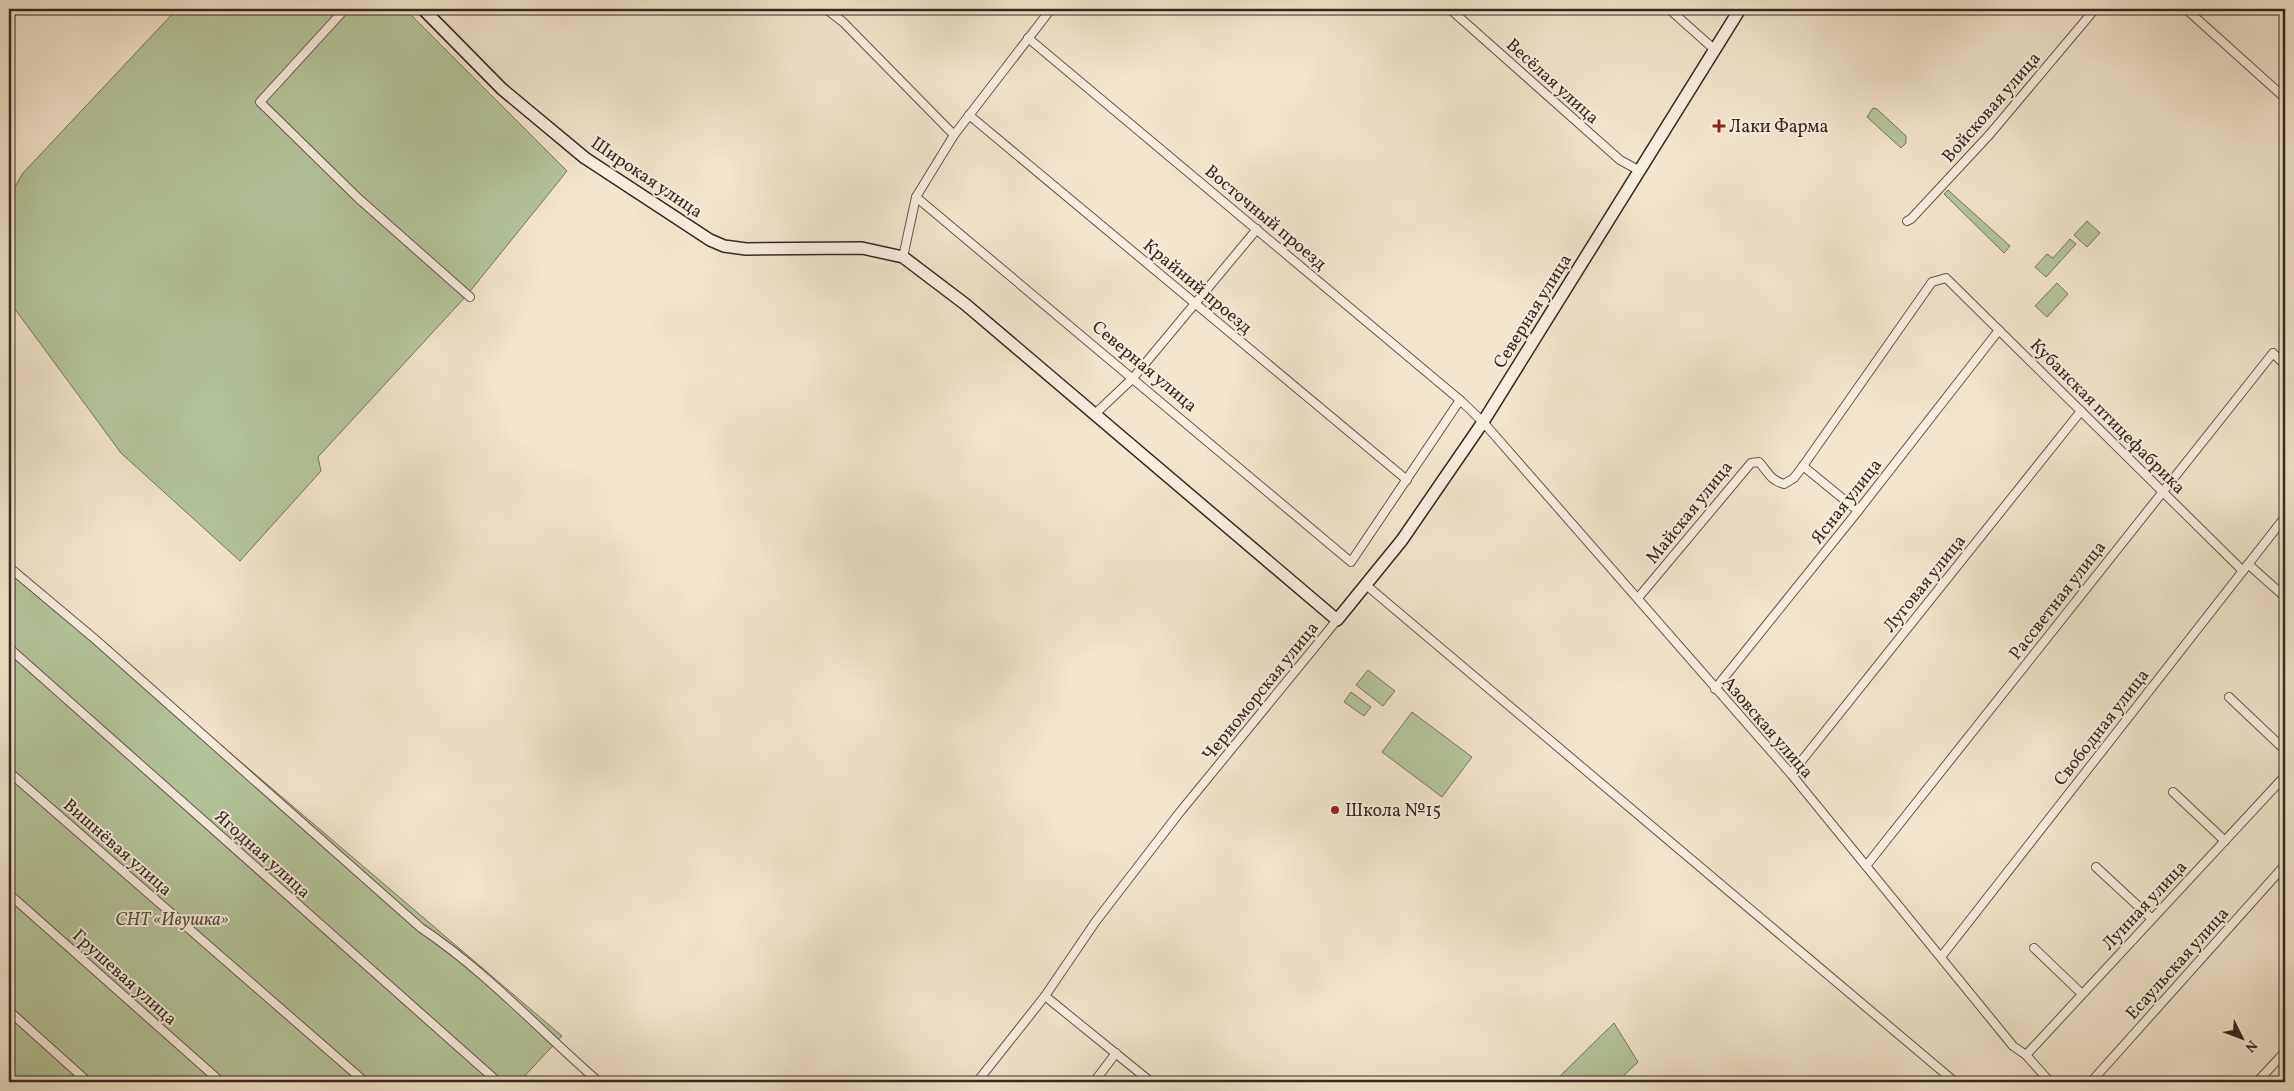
<svg xmlns="http://www.w3.org/2000/svg" width="2294" height="1091" font-family="Vollkorn,serif">
	<style>
		.green { fill: #b5c69c; stroke: #75785d }
		.lines { fill: none; stroke-linecap: round; stroke-linejoin: round }
		.street-casing { stroke: #64584a; stroke-width: 10 }
		.secondary-casing { stroke: #35291e; stroke-width: 14 }
		.street { stroke: #f7efde; stroke-width: 8 }
		.secondary { stroke: #f7efde; stroke-width: 11 }
		.poi-dot { fill: #8f2418; stroke: #f7efde; stroke-width: 2 }
		.labels { text-anchor: middle; stroke-width: 4; stroke-linejoin: round; paint-order: stroke }
		.street-label { font-size: 18px; fill: #35291e; stroke: #f7efde }
		.poi-label { font-size: 18px; fill: #35291e; stroke: #f7efde; text-anchor: start }
		.park-label { font-size: 18px; font-style: italic; fill: #55503e; stroke: #f7efde }
	</style>
	<rect width="100%" height="100%" fill="#f2e6cc"/>
	<filter id="stains"><feTurbulence type="fractalNoise" baseFrequency=".004" numOctaves="4"/><feColorMatrix values="0 0 0 0 .2 0 0 0 0 .09 0 0 0 0 .02 0 0 0 .5 -.17"/></filter>
	<radialGradient id="worn" r=".72"><stop offset=".6" stop-color="#630" stop-opacity="0"/><stop offset="1" stop-color="#630" stop-opacity=".3"/></radialGradient>
	<g class="green">
		<polygon points="177,9 405,9 567,171 467,295 318,457 321,471 240,561 121,453 9,301 9,197 23,173"/>
		<polygon points="1873,108 1877,109 1906,136 1906,143 1901,148 1867,117"/>
		<polygon points="1948,190 2010,246 2004,253 1944,194"/>
		<polygon points="2087,221 2100,233 2087,247 2074,235"/>
		<polygon points="2070,239 2076,244 2046,277 2035,267 2047,254 2053,258"/>
		<polygon points="2057,283 2068,294 2047,317 2035,306"/>
		<polygon points="9,564 562,1036 519,1082 9,1082"/>
		<polygon points="1368,670 1395,691 1383,706 1356,685"/>
		<polygon points="1351,692 1371,707 1364,716 1344,702"/>
		<polygon points="1412,712 1472,757 1442,797 1382,752"/>
		<polygon points="1614,1023 1638,1062 1617,1082 1554,1082"/>
	</g>
	<g class="lines">
		<defs>
			<g id="street">
				<polyline points="345,9 260,102 358,198 470,297"/>
				<polyline points="826,9 843,22 954,135"/>
				<polyline points="1450,9 1620,160 1640,171"/>
				<polyline points="1669,9 1715,50"/>
				<polyline points="2186,9 2285,98"/>
				<polyline points="1028,38 1460,400 1483,422 1791,774 2013,1046 2026,1055 2050,1082"/>
				<polyline points="969,115 1407,480"/>
				<polyline points="916,197 1351,562 1460,400"/>
				<polyline points="1907,221 1911,219 1990,134 2095,9"/>
				<polyline points="903,257 916,197 954,135 1051,9"/>
				<polyline points="1095,414 1133,378 1257,229"/>
				<polyline points="1803,466 1932,282 1946,278 2243,571"/>
				<polyline points="2248,564 2285,597"/>
				<path d="M9 567 96 640 421 928C487 972 540 1031 599 1082"/>
				<polyline points="1366,585 1955,1082"/>
				<path d="M1638 598 1751 463 1759 462C1768 472 1770 480 1784 484L1794 478 1803 466 1858 511"/>
				<polyline points="9,648 498,1082"/>
				<polyline points="1715,689 1858,511 1999,330"/>
				<polyline points="2229,697 2285,750"/>
				<polyline points="9,772 365,1082"/>
				<polyline points="1791,774 2081,411"/>
				<polyline points="2173,792 2225,841"/>
				<polyline points="1866,866 2273,353 2285,365"/>
				<polyline points="2096,867 2152,919"/>
				<polyline points="9,894 221,1082"/>
				<polyline points="2034,948 2082,994"/>
				<polyline points="1941,957 2285,517"/>
				<polyline points="1045,996 1151,1082"/>
				<polyline points="9,1011 88,1082"/>
				<polyline points="2026,1055 2285,776"/>
				<polyline points="977,1082 1045,996 1096,921 1180,812 1337,620"/>
				<polyline points="1094,1082 1116,1053"/>
				<polyline points="2091,1082 2285,865"/>
				<polyline points="2257,1082 2285,1052"/>
			</g>
			<polyline id="secondary" points="423,9 502,89 585,158 710,240 724,246 746,249 862,248 903,257 965,304 1337,620 1402,540 1483,422 1740,9"/>
		</defs>
		<use href="#street" class="street-casing"/>
		<use href="#secondary" class="secondary-casing"/>
		<use href="#street" class="street"/>
		<use href="#secondary" class="secondary"/>
	</g>
	<g class="poi-dot">
		<path d="M1716.5 118.5h5v5h5v5h-5v5h-5v-5h-5v-5h5z"/>
		<circle cx="1335" cy="810" r="5"/>
	</g>
	<g class="labels">
		<g class="street-label">
			<text transform="translate(1553 81) rotate(42)" y="6">Весёлая улица</text>
			<text transform="translate(1991 107) rotate(-49)" y="6">Войсковая улица</text>
			<text transform="translate(647 177) rotate(34)" y="6">Широкая улица</text>
			<text transform="translate(1266 217) rotate(40)" y="6">Восточный проезд</text>
			<text transform="translate(1198 286) rotate(40)" y="6">Крайний проезд</text>
			<text transform="translate(1532 311) rotate(-58)" y="6">Северная улица</text>
			<text transform="translate(1145 366) rotate(40)" y="6">Северная улица</text>
			<text transform="translate(2108 416) rotate(45)" y="6">Кубанская птицефабрика</text>
			<text transform="translate(1846 501) rotate(-52)" y="6">Ясная улица</text>
			<text transform="translate(1689 512) rotate(-51)" y="6">Майская улица</text>
			<text transform="translate(1924 583) rotate(-51)" y="6">Луговая улица</text>
			<text transform="translate(2057 600) rotate(-52)" y="6">Рассветная улица</text>
			<text transform="translate(1260 691) rotate(-51)" y="6">Черноморская улица</text>
			<text transform="translate(1768 727) rotate(49)" y="6">Азовская улица</text>
			<text transform="translate(2101 727) rotate(-52)" y="6">Свободная улица</text>
			<text transform="translate(118 847) rotate(41)" y="6">Вишнёвая улица</text>
			<text transform="translate(263 854) rotate(42)" y="6">Ягодная улица</text>
			<text transform="translate(2144 905) rotate(-47)" y="6">Лунная улица</text>
			<text transform="translate(2177 963) rotate(-48)" y="6">Есаульская улица</text>
			<text transform="translate(125 977) rotate(42)" y="6">Грушевая улица</text>
		</g>
		<g class="poi-label">
			<text x="1729" y="132">Лаки Фарма</text>
			<text x="1345" y="816">Школа №15</text>
		</g>
		<g class="park-label">
			<text x="172" y="925">СНТ «Ивушка»</text>
		</g>
	</g>
	<rect width="2294" height="1091" fill="none" stroke="#f2e6cc" stroke-width="30"/>
	<rect x="10" y="10" width="2274" height="1071" fill="none" stroke="#35291e" stroke-width="2.5"/>
	<rect x="15" y="15" width="2264" height="1061" fill="none" stroke="#35291e"/>
	<g transform="translate(2242 1038) rotate(132)" stroke="#f7efde" stroke-width="4" paint-order="stroke">
	<path d="M0-4L9 19L0 12L-9 19Z" fill="#35291e"/>
	<text y="-8" font-size="14" font-weight="bold" text-anchor="middle" fill="#35291e">N</text>
	</g>
	<rect width="100%" height="100%" filter="url(#stains)"/>
	<rect width="100%" height="100%" fill="url(#worn)"/>
</svg>
